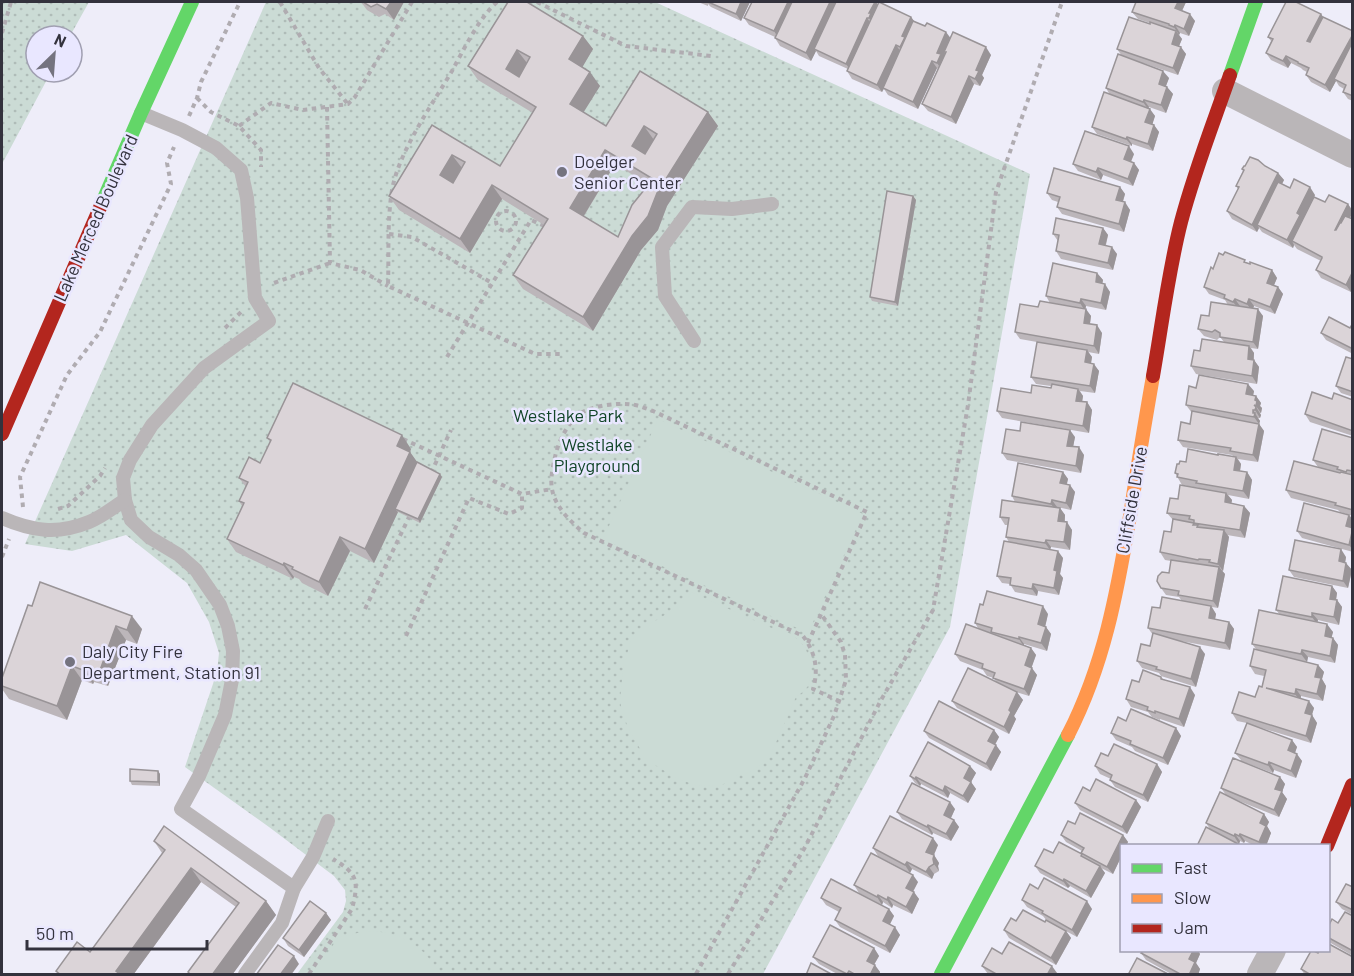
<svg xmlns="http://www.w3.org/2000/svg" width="1354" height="976" font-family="Barlow,sans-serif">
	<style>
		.grass { fill: url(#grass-dots) }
		.garden { fill: #cbdbd5 }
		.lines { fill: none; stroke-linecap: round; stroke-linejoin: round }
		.path { stroke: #b0acb1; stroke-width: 4; stroke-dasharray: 4.5 4.5; stroke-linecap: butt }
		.lane { stroke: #bab6b8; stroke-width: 14 }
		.street { stroke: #bab6b8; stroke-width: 26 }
		.fast { stroke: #63d668; stroke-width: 14 }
		.slow { stroke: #ff974d; stroke-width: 14 }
		.jam { stroke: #b3261e; stroke-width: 14 }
		.wall { fill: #bcb6ba; fill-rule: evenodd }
		.shaded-wall { fill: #999497 }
		.building { fill: #dbd4d8; stroke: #999497; stroke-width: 1.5; fill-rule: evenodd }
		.poi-dot { fill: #74737f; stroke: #e9e7ff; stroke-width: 2 }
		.labels { text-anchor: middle; stroke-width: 5; stroke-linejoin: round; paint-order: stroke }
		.poi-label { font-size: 18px; fill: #33323d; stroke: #e9e7ff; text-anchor: start }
		.street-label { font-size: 18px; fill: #33323d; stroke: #e9e7ff }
		.park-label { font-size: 18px; fill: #114528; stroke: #e9e7ff }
	</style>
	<defs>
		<pattern id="grass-dots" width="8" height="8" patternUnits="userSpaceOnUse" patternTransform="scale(1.5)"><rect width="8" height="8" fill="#cbdbd5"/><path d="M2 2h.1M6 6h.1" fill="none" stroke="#afbcb8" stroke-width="1.8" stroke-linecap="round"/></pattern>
	</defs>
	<rect width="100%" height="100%" fill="#eeedf9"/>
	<g class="grass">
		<polygon points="2,2 89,2 70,36 36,36 36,72 51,72 2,164"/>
		<polygon points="266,2 655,2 1030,174 950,627 763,974 297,974 343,912 346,901 345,890 334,876 269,827 185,767 217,672 219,653 209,622 187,583 126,535 72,551 25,544"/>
	</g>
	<g class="garden">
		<polygon points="658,419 863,514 808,633 603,539"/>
		<polygon points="691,592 776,630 787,632 793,635 805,647 811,663 811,674 808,686 804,691 796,697 771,754 764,763 746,774 737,775 728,782 719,786 695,785 676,778 647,760 639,747 628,727 622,712 620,700 623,670 630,643 639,630 644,625 655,621 684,603 688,599"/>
		<path d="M367 931C400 931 424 946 440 974H315L338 937Z"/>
	</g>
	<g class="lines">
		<g class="path">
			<polyline points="280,2 319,68 347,103"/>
			<path d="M497 2C479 18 464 49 452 71 432 105 399 151 392 190 387 221 389 255 388 286L535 354H563"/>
			<polyline points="537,2 626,46 711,56"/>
			<polyline points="2,33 11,2"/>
			<polyline points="197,98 211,112 239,126 261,150 261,167"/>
			<polyline points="327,107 330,263 360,270 388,286"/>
			<polyline points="189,116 197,98 201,82 240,2"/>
			<polyline points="239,126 271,103 303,110 348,104 355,97 412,2"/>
			<circle cx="506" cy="221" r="10"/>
			<polyline points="389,234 412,237 492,283"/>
			<polyline points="274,283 330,263"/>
			<polyline points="225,328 243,310"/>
			<polyline points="447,357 531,220 547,227"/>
			<polyline points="403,439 522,494 552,489"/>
			<polyline points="431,473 451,430"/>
			<polyline points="23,507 20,477 67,375 100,332 171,184 167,163 174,147"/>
			<polyline points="58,509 68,506 100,476 105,468"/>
			<polyline points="2,557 9,539"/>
			<polyline points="365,609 410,515"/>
			<polyline points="406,636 469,498 509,514 522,508 522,494"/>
			<path d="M808 643 867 512 653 411C647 409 641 406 635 405 619 402 590 405 577 416 566 426 558 443 555 457 553 466 550 479 552 489 555 507 571 522 584 533L803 636C815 652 819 669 813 689L839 701"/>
			<path d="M309 974 352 909C359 881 358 874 333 859"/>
			<polyline points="696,974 805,778 834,716 846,680 845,655 841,642 821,614"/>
			<polyline points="728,974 804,849 881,700 933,610 968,405 996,192 1062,2"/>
		</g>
		<g class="lane">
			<polyline points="141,113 182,130 216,148 241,170 247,198 255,298 269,321 204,368 152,425 130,460 123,478 125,500 131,520 149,537 179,555 196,570 220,605 228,626 233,651 232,680 225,715 199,776 181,809 294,888 282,923 245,974"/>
			<polyline points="694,341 665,296 662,247 692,207 732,209 772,204"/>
			<path d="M2 518C32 531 57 535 89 522 102 517 114 507 125 500"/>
			<polyline points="294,888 313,857 328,821"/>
		</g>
		<g class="street">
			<polyline points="1225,91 1352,155"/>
			<polyline points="1260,974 1273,950"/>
		</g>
		<g class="fast">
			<polyline points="1230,75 1256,2"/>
			<polyline points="102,203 141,113 192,2"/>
			<polyline points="941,974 1068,735"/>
		</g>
		<path class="slow" d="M1068 735C1104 665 1117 593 1130 516 1137 469 1145 422 1153 376"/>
		<g class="jam">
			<path d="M1153 376C1162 325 1168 273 1181 222 1194 172 1213 124 1230 75"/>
			<polyline points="2,434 102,203"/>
			<polyline points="1327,846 1352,785"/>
		</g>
	</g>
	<g class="wall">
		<polygon points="361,2 404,2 394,20 385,14 379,17 367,10"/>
		<path d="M508 2 583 36 593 49 582 67 600 86 583 112 606 126 708 112 718 126 667 206 658 230 641 250 593 331 523 289 513 275 544 225 502 199 470 253 399 210 389 196 432 125 500 166 533 113 478 80 468 66ZM615 164 649 185 618 237 584 216Z"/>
		<polygon points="698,2 750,2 741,21 711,7 708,4 708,6"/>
		<polygon points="1136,2 1186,2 1182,11 1195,21 1189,36 1180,33 1179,35 1182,39 1179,46 1186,54 1178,75 1143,63 1169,78 1166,86 1167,87 1173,94 1166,113 1149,107 1148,108 1155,116 1152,124 1154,125 1159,132 1153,151 1132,144 1132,146 1097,134 1092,127 1110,95 1106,88 1122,56 1117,49 1150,24 1150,23 1138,19 1132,12"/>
		<polygon points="878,4 911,17 915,22 950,38 991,55 982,75 984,78 980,86 974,84 956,124 928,111 922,104 938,69 937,68 918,109 888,95 884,89 882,92 852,79 847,71 848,69 819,56 816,51 811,61 780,46 775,38 775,37 749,25 744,18"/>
		<polygon points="1321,14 1323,17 1353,31 1353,101 1348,99 1343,92 1344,89 1339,86 1336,81 1330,92 1311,82 1306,75 1307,72 1303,70 1301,68 1291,63 1288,68 1271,60 1266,53 1271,41 1268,37"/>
		<polygon points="1134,154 1131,162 1134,163 1139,170 1133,186 1103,175 1101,180 1078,171 1073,164"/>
		<polygon points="1245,166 1265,166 1278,173 1284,180 1282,184 1290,188 1315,195 1314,197 1325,202 1348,204 1353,211 1350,218 1353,219 1353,289 1351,292 1321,278 1316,270 1321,261 1297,249 1294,245 1293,248 1262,232 1259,228 1257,232 1232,219 1227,211 1238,189 1236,186 1243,171 1242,169"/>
		<polygon points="1120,187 1125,194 1123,202 1130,210 1124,232 1062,214 1057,207 1058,202 1052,200 1047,193"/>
		<polygon points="913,196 916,200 898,306 872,301 870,297"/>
		<polygon points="1103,228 1108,235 1106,245 1117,254 1113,270 1061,259 1056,251 1058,241 1053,234"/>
		<polygon points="1247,263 1272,270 1277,278 1274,285 1278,287 1283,294 1275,314 1254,306 1253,308 1263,316 1258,349 1251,348 1254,353 1254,360 1259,367 1257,384 1196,374 1191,366 1200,351 1224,342 1220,337 1217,340 1204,336 1198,329 1209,316 1228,305 1225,300 1209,294 1204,287 1213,269"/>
		<polygon points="1097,273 1103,280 1102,284 1110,292 1106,310 1086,306 1085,309 1091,316 1090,324 1102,333 1099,354 1088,352 1092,357 1091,363 1099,371 1095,393 1080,391 1083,396 1082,402 1087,402 1092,410 1089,433 1002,418 997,411 1031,393 1051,388 1051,386 1036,384 1031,377 1037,342 1020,339 1015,332 1038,307 1050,303 1046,296"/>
		<polygon points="1353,323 1353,354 1326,340 1321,333 1350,328"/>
		<polygon points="1353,359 1353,397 1341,393 1336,386"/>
		<polygon points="1196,388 1254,391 1253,395 1256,396 1261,403 1260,406 1262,408 1261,413 1260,413 1261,415 1260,418 1258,418 1260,421 1259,424 1264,431 1258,462 1238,459 1241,464 1240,471 1247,472 1252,480 1249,499 1228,495 1232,500 1231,504 1244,506 1250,513 1245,538 1227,535 1229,537 1223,571 1222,571 1225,574 1218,608 1212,607 1216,614 1215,619 1229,622 1234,629 1230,650 1175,640 1205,654 1196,687 1161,676 1159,673 1142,668 1137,661 1150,646 1153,635 1148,628 1160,608 1182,601 1179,597 1166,595 1161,588 1169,573 1171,561 1165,560 1160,552 1171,532 1173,520 1167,513 1178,499 1199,488 1182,485 1175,473 1179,464 1218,455 1233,456 1232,455 1183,447 1178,440 1190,424 1192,413 1186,405"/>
		<polygon points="1353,400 1353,436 1310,422 1305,414"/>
		<polygon points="1020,431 1075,437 1073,446 1084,455 1081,473 1007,460 1002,453"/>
		<polygon points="267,438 411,449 410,452 417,462 442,477 420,523 398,512 374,563 350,551 328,596 302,583 299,579 294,577 293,579 236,552 227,539 242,506 239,501 246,487 239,478 260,463 270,442"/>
		<polygon points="1353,438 1353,516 1340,512 1338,510 1291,498 1286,490 1318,467 1313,460"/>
		<polygon points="1063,472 1068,479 1067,484 1075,492 1071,510 1057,507 1060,508 1065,515 1065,522 1072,530 1070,550 1051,547 1050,550 1063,558 1060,574 1063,578 1059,595 1038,591 1037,596 1015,592 1010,584 1002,583 997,576 1009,542 1006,537 1008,525 1005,525 1000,517 1015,502 1012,496"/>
		<polygon points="1349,515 1353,520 1353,552 1302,538 1297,531"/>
		<polygon points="1346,557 1345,563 1352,570 1348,588 1294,577 1289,570"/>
		<polygon points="1332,586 1337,593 1336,600 1337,600 1342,607 1339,625 1318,620 1317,622 1333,632 1331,638 1333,638 1338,645 1335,663 1308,657 1307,662 1318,665 1324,672 1322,679 1326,686 1323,701 1301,696 1301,698 1314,708 1312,715 1317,723 1311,743 1255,726 1292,740 1297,747 1295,753 1302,761 1296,778 1274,770 1273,773 1241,761 1280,777 1285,784 1282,792 1287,799 1279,817 1229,797 1264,814 1269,822 1267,826 1271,833 1266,846 1255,846 1245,841 1244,843 1240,841 1239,844 1210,829 1206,823 1226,795 1221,788 1241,760 1235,753 1247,723 1237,721 1232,713 1255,697 1262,687 1264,676 1255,674 1250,666 1256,649 1252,644 1280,615 1276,610"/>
		<polygon points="28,605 142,629 137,644 126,640 108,686 94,682 93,684 82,680 67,720 9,699 2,689 2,678"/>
		<polygon points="983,605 1048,614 1045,626 1051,634 1047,651 1024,644 1024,645 1031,648 1036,655 1031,668 1037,675 1029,696 1013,691 1023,700 1014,716 1016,719 1009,734 957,708 952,701 996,682 994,678 987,676 983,670 960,661 955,654 978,628 975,623"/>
		<polygon points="1161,677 1163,679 1195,695 1184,727 1160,719 1160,720 1152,717 1148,712 1131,707 1126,699 1139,682"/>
		<polygon points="1126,721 1176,728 1181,736 1168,765 1135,751 1132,747 1116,740 1111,733"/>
		<polygon points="994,730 999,737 995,745 1001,752 991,771 929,738 924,731"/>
		<polygon points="1108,756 1157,764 1162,772 1148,802 1115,787 1110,780 1111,779 1100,774 1095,766"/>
		<polygon points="970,766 976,773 971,782 976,789 968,803 950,793 948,798 921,784 920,786 915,783 910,776"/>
		<polygon points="158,771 160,774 160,786 132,785 130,781"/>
		<polygon points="1090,791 1136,800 1141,807 1127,834 1080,810 1075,803"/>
		<polygon points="955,809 951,818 954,820 959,827 951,841 933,833 932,835 902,819 897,812"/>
		<polygon points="1075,824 1123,835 1128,842 1126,846 1122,846 1122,855 1113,874 1101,868 1105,873 1091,898 1070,886 1068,888 1040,873 1035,866 1053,853 1081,854 1082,851 1066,842 1061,835"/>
		<polygon points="154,841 266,901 276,915 232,975 189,975 188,972 236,907 201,882 133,975 59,975 56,971 90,952 162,853"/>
		<polygon points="938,845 934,855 939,863 938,866 939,871 934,874 932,879 912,869 910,873 878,856 873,848"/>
		<polygon points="918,882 913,892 919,899 912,914 893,905 892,908 883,902 882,905 859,893 854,885"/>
		<polygon points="1353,887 1353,915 1342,909 1336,902"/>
		<polygon points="1038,889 1092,909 1077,937 1047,921 1043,916 1027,907 1022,900"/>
		<polygon points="821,898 889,909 894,916 890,924 900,935 890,953 840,927 835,920 839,912 826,905"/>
		<polygon points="326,913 331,920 304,957 288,946 283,938"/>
		<polygon points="1353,916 1353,956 1329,942 1329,925 1338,923"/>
		<polygon points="1016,921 1066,931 1071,938 1056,965 1009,938 1004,930"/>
		<polygon points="874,948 879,956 874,965 880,972 879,975 839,975 819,964 813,957"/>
		<polygon points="1143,951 1198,951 1200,954 1196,963 1200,969 1198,975 1173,975 1146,960 1141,953"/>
		<polygon points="1318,953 1353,975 1305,975 1301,969"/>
		<polygon points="1002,954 1057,973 1057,975 989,975 988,974 982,966"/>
	</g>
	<g class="shaded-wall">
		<polygon points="391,2 404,2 394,20 386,9"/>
		<polygon points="741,2 750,2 741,21 736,14"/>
		<polygon points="788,2 796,2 779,39 774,31"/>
		<polygon points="830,2 839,2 814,49 816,51 811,61 806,53"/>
		<polygon points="875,2 876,2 880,7 874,26 869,18 869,13"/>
		<polygon points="1178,2 1186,2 1180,15 1175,8"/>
		<polygon points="1190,14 1195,21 1189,36 1184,29"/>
		<polygon points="1321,14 1326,21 1313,48 1307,41"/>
		<polygon points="911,17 916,24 906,54 900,47 902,36"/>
		<polygon points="867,18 872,25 851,71 846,64"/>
		<polygon points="1175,25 1180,33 1179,35 1174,27"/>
		<polygon points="1176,31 1182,39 1177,51 1172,44"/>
		<polygon points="946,32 952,40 944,52 945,53 942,70 937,63 937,53"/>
		<polygon points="1353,34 1353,51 1334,79 1336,81 1330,92 1325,85"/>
		<polygon points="583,36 593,49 579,73 569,59"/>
		<polygon points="896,45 901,52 882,92 877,85"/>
		<polygon points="986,47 991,55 982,75 984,78 980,86 975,79 976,70"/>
		<polygon points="1181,47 1186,54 1178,75 1173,68"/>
		<polygon points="517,50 527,63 516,83 506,69"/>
		<polygon points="1286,56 1291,63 1288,68 1283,61"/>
		<polygon points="932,61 937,68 918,109 913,102"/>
		<polygon points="1163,71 1169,78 1164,91 1159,84"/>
		<polygon points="590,72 600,86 580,118 570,104"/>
		<polygon points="969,76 974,84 956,124 951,117"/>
		<polygon points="1167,87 1173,94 1166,113 1161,105"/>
		<polygon points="1144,100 1149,107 1148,109 1143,102"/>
		<polygon points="1150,109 1155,116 1151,129 1145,122"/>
		<polygon points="708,112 718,126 667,206 658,230 641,250 593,331 583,317 657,193"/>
		<polygon points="1154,125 1159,132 1153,151 1148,144"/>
		<polygon points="644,126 654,140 641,160 632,146"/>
		<polygon points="1127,137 1132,144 1132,146 1126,139"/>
		<polygon points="1129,146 1134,154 1129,166 1124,159"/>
		<polygon points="605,150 615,164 580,222 570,208"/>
		<polygon points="452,155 462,168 450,189 440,175"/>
		<polygon points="1134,163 1139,170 1133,186 1128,179"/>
		<polygon points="1098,168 1103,175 1101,180 1096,172"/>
		<polygon points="1278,173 1284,180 1260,226 1257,225 1259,228 1257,232 1252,225"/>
		<polygon points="492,185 502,199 470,253 460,239"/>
		<polygon points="1120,187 1125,194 1121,207 1116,200"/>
		<polygon points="1310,187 1315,195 1292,241 1294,245 1293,248 1287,240 1297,213"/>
		<polygon points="913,196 916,200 898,306 895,302"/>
		<polygon points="1125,202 1130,210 1124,232 1119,224"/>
		<polygon points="1348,204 1353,212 1340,237 1335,230"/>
		<polygon points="1103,228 1108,235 1104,251 1099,244"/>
		<polygon points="1112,247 1117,254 1113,270 1108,263"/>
		<polygon points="1272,270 1277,278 1272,290 1267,283"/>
		<polygon points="1353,271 1353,289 1351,292 1346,285"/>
		<polygon points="1097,273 1103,280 1101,290 1096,282"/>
		<polygon points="1105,284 1110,292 1106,310 1101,303"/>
		<polygon points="1278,287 1283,294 1275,314 1270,307"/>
		<polygon points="1081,299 1086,306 1085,311 1080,303"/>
		<polygon points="1235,299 1240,306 1239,309 1233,302"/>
		<polygon points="1249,299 1254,306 1252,311 1247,304"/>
		<polygon points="1086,309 1091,316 1089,330 1084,323"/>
		<polygon points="1258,309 1263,316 1258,349 1253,342"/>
		<polygon points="1097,325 1102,333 1099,354 1094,346"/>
		<polygon points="1249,346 1254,353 1253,366 1248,359"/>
		<polygon points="1087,350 1092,357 1090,369 1085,362"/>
		<polygon points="1254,360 1259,367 1257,384 1252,376"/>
		<polygon points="1094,364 1099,371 1095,393 1090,386"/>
		<polygon points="1248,384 1254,391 1252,401 1246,394"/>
		<polygon points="1078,389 1083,396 1081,408 1076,401"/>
		<polygon points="1256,396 1261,403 1260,406 1262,408 1261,413 1256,406 1255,400"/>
		<polygon points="1087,402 1092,410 1089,433 1083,426"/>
		<polygon points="1256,407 1261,415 1260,418 1255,410"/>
		<polygon points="1253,410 1260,421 1259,424 1254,417 1253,413"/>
		<polygon points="1259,424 1264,431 1258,462 1253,455"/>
		<polygon points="1070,430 1075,437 1072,453 1067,446"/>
		<polygon points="402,435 411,449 410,452 420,466 395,509 398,512 374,563 365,549 397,446"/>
		<polygon points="1079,447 1084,455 1081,473 1076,466"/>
		<polygon points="1236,457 1241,464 1239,477 1234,470"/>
		<polygon points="1063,472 1068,479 1065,490 1060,483"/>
		<polygon points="1247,472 1252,480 1249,499 1243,491"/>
		<polygon points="440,474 442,477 420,523 418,519"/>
		<polygon points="1070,485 1075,492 1071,510 1066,503"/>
		<polygon points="1226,493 1232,500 1230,510 1225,502"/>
		<polygon points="1052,500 1057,507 1056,511 1051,504"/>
		<polygon points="1244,506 1250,513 1245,538 1240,530"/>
		<polygon points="1060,508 1065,515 1064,529 1058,521"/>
		<polygon points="1349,515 1353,520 1353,528 1346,526"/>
		<polygon points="1067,522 1072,530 1070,550 1064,542"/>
		<polygon points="1224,530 1229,537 1223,571 1218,564"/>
		<polygon points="1353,531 1353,550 1349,545"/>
		<polygon points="340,537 350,551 328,596 319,582"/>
		<polygon points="1046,540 1051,547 1050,550 1045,543"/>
		<polygon points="1341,549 1346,557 1344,569 1339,561"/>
		<polygon points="1058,551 1063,558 1060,574 1063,578 1059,595 1054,588 1054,570"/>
		<polygon points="284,563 294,577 293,579 283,565"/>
		<polygon points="1346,563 1352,570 1348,588 1343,581"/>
		<polygon points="1219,567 1225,574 1218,608 1213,601"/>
		<polygon points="1033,584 1038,591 1037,596 1032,589"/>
		<polygon points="1332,586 1337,593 1335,606 1330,599"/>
		<polygon points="1337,600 1342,607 1339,625 1334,617"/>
		<polygon points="1043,606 1048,614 1044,632 1038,624"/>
		<polygon points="1211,606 1216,614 1214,625 1209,618"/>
		<polygon points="1312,613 1318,620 1317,624 1312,617"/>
		<polygon points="132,616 142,629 137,644 127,630"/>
		<polygon points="1229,622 1234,629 1230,650 1225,643"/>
		<polygon points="1327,624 1333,632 1330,644 1325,636"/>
		<polygon points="116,626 126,640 108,686 99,673"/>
		<polygon points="1046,627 1051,634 1047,651 1041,643"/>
		<polygon points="1019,637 1024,644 1024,647 1019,639"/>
		<polygon points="1333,638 1338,645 1335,663 1330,656"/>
		<polygon points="1200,647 1205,654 1196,687 1191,679"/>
		<polygon points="1031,648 1036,655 1030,672 1025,665"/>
		<polygon points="1302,650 1308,657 1307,662 1301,654"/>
		<polygon points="1318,665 1324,672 1322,679 1326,686 1323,701 1317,694 1315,677"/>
		<polygon points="72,666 82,680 67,720 57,706"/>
		<polygon points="84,668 94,682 93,684 83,670"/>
		<polygon points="1032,668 1037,675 1029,696 1024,689"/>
		<polygon points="1190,687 1195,695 1184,727 1179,719"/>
		<polygon points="1296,689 1301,696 1300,701 1295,694"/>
		<polygon points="1017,692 1023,700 1014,716 1016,719 1009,734 1004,727 1009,710"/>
		<polygon points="1309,701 1314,708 1310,721 1305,713"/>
		<polygon points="1312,715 1317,723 1311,743 1306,736"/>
		<polygon points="1176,728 1181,736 1168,765 1163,758"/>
		<polygon points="994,730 999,737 993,748 988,741"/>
		<polygon points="1292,740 1297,747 1293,758 1288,750"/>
		<polygon points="996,745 1001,752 991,771 986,764"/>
		<polygon points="1297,754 1302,761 1296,778 1291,771"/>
		<polygon points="1269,762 1274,770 1273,773 1268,765"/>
		<polygon points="1157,764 1162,772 1148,802 1143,795"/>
		<polygon points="970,766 976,773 971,782 976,789 968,803 963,796 964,778"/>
		<polygon points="158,771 160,774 160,786 158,782"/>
		<polygon points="916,777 921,784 920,786 915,779"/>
		<polygon points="1280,777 1285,784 1282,792 1287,799 1279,817 1274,810 1275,789"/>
		<polygon points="945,786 950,793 948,798 943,791"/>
		<polygon points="1136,800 1141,807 1127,834 1122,827"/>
		<polygon points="950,802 955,809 949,822 944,815"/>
		<polygon points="1264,814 1269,822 1267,826 1271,833 1266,846 1261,846 1259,842 1260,823"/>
		<polygon points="954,820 959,827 951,841 946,834"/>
		<polygon points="928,825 933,833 932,835 927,827"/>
		<polygon points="1235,834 1240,841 1239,844 1234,836"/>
		<polygon points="1240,834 1245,841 1244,843 1239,836"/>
		<polygon points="1123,835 1128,842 1126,846 1122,846 1122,855 1113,874 1107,867"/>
		<polygon points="933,838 938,845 932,859 926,852"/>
		<polygon points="934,855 939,863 938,866 939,871 934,864 933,859"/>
		<polygon points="907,862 912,869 910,873 905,865"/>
		<polygon points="1100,866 1105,873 1091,898 1086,891"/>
		<polygon points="929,867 934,874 932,879 926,872"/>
		<polygon points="191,868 201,882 133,975 118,975 116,971"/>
		<polygon points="913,875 918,882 911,895 906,888"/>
		<polygon points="1064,879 1070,886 1068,888 1063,881"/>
		<polygon points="914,892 919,899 912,914 906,907"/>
		<polygon points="878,895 883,902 882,905 877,897"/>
		<polygon points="888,897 893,905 892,908 887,900"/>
		<polygon points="266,901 276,915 232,975 212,975"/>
		<polygon points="1087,901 1092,909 1077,937 1072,930"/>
		<polygon points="889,909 894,916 888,928 883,921"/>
		<polygon points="326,913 331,920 304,957 299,950"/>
		<polygon points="895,927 900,935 890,953 885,946"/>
		<polygon points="1066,931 1071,938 1056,965 1051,958"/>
		<polygon points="874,948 879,956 872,968 867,961"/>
		<polygon points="1193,951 1198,951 1200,954 1196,963 1200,969 1198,975 1189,975 1189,959"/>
		<polygon points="294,956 299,964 291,975 280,975"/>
		<polygon points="875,965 880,972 879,975 870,975"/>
		<polygon points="1052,966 1057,973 1057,975 1047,975"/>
	</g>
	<g class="building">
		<polygon points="363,2 391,2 386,9 377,4 371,7"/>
		<path d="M508 2H527L583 36 569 59 590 72 570 104 606 126 640 71 708 112 657 193 648 216 632 236 583 317 513 275 548 219 492 185 460 239 389 196 432 125 500 166 536 107 468 66ZM517 50 530 57 519 77 506 69ZM644 126 657 134 645 154 632 146ZM605 150 653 179 632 205 618 237 570 208ZM452 155 465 162 453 183 440 175Z"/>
		<polygon points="708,2 741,2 736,14"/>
		<polygon points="752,2 788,2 774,31 744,18"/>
		<polygon points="792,2 830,2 806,53 775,38"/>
		<polygon points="836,2 875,2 869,13 871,13 869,18 867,18 846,64 814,49"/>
		<polygon points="879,2 911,17 902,36 905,37 900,47 896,45 877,85 847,71"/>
		<polygon points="1136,2 1178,2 1175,8 1190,14 1184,29 1175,25 1174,27 1169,25 1169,24 1132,12"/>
		<polygon points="1286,2 1296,2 1321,14 1307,41 1310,42 1323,17 1353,31 1353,34 1325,85 1306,75 1309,68 1298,63 1298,62 1286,56 1283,61 1266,53 1273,39 1268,37"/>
		<polygon points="1129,17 1150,24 1150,22 1176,31 1172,44 1181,47 1173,68 1117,49"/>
		<polygon points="913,21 925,26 927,23 946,32 937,53 941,54 937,63 932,61 913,102 883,88"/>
		<polygon points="953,32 986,47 976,70 979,71 975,79 969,76 951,117 922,104 946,52 944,52"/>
		<polygon points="1353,41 1353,96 1343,92 1346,85 1334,79"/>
		<polygon points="1118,54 1163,71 1159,84 1167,87 1161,105 1144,100 1143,102 1106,88"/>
		<polygon points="1104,92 1150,109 1145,122 1154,125 1148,144 1127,137 1126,139 1092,127"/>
		<polygon points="1085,131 1129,146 1124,159 1134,163 1128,179 1098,168 1096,172 1073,164"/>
		<polygon points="1250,157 1258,160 1265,166 1278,173 1252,225 1227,211 1239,187 1236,186 1244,170 1242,169 1244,166 1245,166"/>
		<polygon points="1054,168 1120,187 1116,200 1125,202 1119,224 1057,207 1060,197 1047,193"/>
		<polygon points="1294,179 1310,187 1297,213 1300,215 1287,240 1257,225 1278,182 1290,188"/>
		<polygon points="887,191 913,196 895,302 870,297"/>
		<polygon points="1329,195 1348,204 1335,230 1336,230 1340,223 1341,223 1345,216 1353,219 1353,271 1346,285 1316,270 1322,258 1322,257 1292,241 1314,197 1325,202"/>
		<polygon points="1056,218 1103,228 1099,244 1112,247 1108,263 1056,251 1059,235 1053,234"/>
		<polygon points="1225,252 1245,260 1244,262 1250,264 1250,262 1272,270 1267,283 1278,287 1270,307 1249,299 1247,304 1235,299 1233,302 1224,298 1225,295 1204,287 1211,267 1213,269 1219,253 1223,255"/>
		<polygon points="1053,263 1097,273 1096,282 1105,284 1101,303 1081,299 1080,303 1046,296"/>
		<polygon points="1040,301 1086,309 1084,323 1097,325 1094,346 1015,332 1020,304 1038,307"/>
		<polygon points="1211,302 1258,309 1253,342 1220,337 1220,333 1215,330 1212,332 1198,329 1201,315 1209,316"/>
		<polygon points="1329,317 1350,328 1353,323 1353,349 1321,333"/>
		<polygon points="1202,339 1249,346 1248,359 1254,360 1252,376 1191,366 1194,350 1200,351"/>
		<polygon points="1037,342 1087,350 1085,362 1094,364 1090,386 1031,377"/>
		<polygon points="1346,357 1353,359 1353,392 1336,386"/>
		<polygon points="1199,375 1248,384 1246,394 1256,396 1255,400 1257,401 1256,406 1254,405 1256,407 1255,410 1253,410 1253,413 1255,413 1254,417 1186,405 1189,386 1196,388"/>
		<polygon points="293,383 402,435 397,446 410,452 365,549 340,537 319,582 292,569 293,567 284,563 283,565 227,539 244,503 239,501 248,482 239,478 249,457 260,463 271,440 267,438"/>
		<polygon points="1052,384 1078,389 1076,401 1087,402 1083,426 997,411 1001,388 1031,393 1032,385 1051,388"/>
		<polygon points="1312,392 1332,399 1334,393 1353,400 1353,431 1305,414"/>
		<polygon points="1192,411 1259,424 1253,455 1230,451 1231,448 1178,440 1181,422 1190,424"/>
		<polygon points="1021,422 1070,430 1067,446 1079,447 1076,466 1002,453 1006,429 1020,431"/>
		<polygon points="1322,429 1353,438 1353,471 1347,470 1346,472 1337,469 1338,467 1313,460"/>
		<polygon points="1188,449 1218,455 1218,454 1236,457 1234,470 1247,472 1243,491 1196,483 1197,481 1177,477 1178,474 1175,473 1177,464 1179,464 1180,461 1186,462"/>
		<polygon points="1294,461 1340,473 1341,472 1353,475 1353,510 1335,505 1336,503 1286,490"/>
		<polygon points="417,462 440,474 418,519 395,509"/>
		<polygon points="1018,463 1063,472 1060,483 1070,485 1066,503 1052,500 1051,504 1012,496"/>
		<polygon points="1180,485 1226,493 1225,502 1244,506 1240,530 1194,523 1193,525 1198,525 1197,527 1224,530 1218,564 1209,562 1210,560 1199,559 1198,560 1160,552 1164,531 1171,532 1173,519 1194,523 1194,520 1189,519 1190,516 1167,513 1170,498 1178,499"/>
		<polygon points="1002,500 1060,508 1058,521 1067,522 1064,542 1046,540 1045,543 1006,537 1009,518 1000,517"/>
		<polygon points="1304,503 1349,515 1346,526 1353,528 1349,545 1297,531"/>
		<polygon points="1295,540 1341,549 1339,561 1346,563 1343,581 1289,570"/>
		<polygon points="1004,541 1058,551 1054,570 1057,571 1054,588 1033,584 1032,589 1010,585 1011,578 997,576"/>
		<polygon points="1171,560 1219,567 1213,601 1178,595 1179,591 1161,588 1157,581 1158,576 1162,572 1169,573"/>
		<polygon points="1283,576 1332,586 1330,599 1337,600 1334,617 1312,613 1312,617 1276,610"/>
		<polygon points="40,582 132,616 127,630 116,626 99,673 84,668 83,670 72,666 57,706 2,686 2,678 28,605 32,606"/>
		<polygon points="987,591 1043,606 1038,624 1046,627 1041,643 1019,637 1019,639 991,632 992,628 975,623 980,604 983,605"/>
		<polygon points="1162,597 1211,606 1209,618 1229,622 1225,643 1148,628 1152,607 1160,608"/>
		<polygon points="1259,610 1327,624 1325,636 1333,638 1330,656 1302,650 1301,654 1252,644"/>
		<polygon points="966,624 1031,648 1025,665 1032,668 1024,689 993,678 995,673 982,668 983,664 955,654"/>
		<polygon points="1153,633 1200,647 1191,679 1156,669 1157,667 1137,661 1141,644 1150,646"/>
		<polygon points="1254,649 1318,665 1315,677 1321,678 1317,694 1296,689 1295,694 1266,688 1309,701 1305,713 1312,715 1306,736 1232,713 1239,692 1255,697 1259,686 1262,687 1266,670 1250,666"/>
		<polygon points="968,668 1017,692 1009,710 1011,712 1004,727 952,701"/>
		<polygon points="1143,670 1161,677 1161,679 1190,687 1179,719 1155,711 1155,713 1147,710 1148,707 1126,699 1132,680 1139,682"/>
		<polygon points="939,701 994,730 988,741 996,745 986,764 924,731"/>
		<polygon points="1131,709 1176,728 1163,758 1130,744 1131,741 1111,733 1118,717 1126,721"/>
		<polygon points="1247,723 1292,740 1288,750 1297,754 1291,771 1269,762 1268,765 1235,753"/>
		<polygon points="928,742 970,766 964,778 971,782 963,796 945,786 943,791 916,777 915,779 910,776"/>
		<polygon points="1114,744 1157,764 1143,795 1110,780 1112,775 1095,766 1101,753 1108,756"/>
		<polygon points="1233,758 1280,777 1275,789 1282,791 1274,810 1221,788"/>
		<polygon points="130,769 158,771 158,782 130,781"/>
		<polygon points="1096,779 1136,800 1122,827 1075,803 1083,787 1090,791"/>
		<polygon points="912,783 950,802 944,815 954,820 946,834 928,825 927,827 897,812"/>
		<polygon points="1220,792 1264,814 1260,823 1266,826 1259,842 1240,834 1239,836 1235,834 1234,836 1206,823"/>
		<polygon points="1080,813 1123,835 1107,867 1081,853 1084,848 1061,835 1068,821 1075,824"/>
		<polygon points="890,816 933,838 926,852 934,855 933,859 934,864 929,867 926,872 907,862 905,865 873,848"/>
		<polygon points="164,826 266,901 212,975 191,975 188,972 239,903 191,868 116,971 121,975 61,975 56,971 77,942 90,952 165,850 154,841"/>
		<polygon points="1206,827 1242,846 1197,846"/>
		<polygon points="1059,842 1082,854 1081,856 1100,866 1086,891 1064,879 1063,881 1035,866 1044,849 1053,853"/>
		<polygon points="871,853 913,875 906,888 914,892 906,907 888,897 887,900 878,895 877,897 854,885"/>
		<polygon points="1044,878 1087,901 1072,930 1042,913 1043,911 1022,900 1030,884 1038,889"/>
		<polygon points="831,879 889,909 883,921 895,927 885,946 835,920 841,908 821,898"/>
		<polygon points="1346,884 1353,887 1353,910 1336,902"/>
		<polygon points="310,901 326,913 299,950 283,938"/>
		<polygon points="1023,910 1045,922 1046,920 1066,931 1051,958 1004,930 1011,918 1016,921"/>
		<polygon points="1345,912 1353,916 1353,951 1329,938 1329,925 1332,919 1338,923"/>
		<polygon points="830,925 874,948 867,961 875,965 870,975 856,975 849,971 847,974 813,957"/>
		<polygon points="1009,942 1052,966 1047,975 998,975 982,966 992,948 1002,954"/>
		<polygon points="1329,944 1353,957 1353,975 1311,975 1301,969 1311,951 1314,951 1318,953 1319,951 1329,951"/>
		<polygon points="278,945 294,956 280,975 256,975"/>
		<polygon points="1143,951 1193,951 1189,959 1195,962 1189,975 1182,975 1141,953"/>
		<polygon points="1137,958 1170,975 1128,975"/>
		<polygon points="811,963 833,975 806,975"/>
	</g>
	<g class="poi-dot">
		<circle cx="562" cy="172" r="6"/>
		<circle cx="70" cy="662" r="6"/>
	</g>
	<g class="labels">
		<g class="poi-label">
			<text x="574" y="168">Doelger<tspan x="574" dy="21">Senior Center</tspan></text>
			<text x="82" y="658">Daly City Fire<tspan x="82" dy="21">Department, Station 91</tspan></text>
		</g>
		<g class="street-label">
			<text transform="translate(96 218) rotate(-66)" y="6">Lake Merced Boulevard</text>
			<text transform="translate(1132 500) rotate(-80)" y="6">Cliffside Drive</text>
		</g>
		<g class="park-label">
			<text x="568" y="422">Westlake Park</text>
			<text x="597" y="451">Westlake<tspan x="597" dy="21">Playground</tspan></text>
		</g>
	</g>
	<rect width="1354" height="976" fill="none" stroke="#33323d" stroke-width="6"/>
	<rect x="1120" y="844" width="210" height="108" fill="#e9e7ff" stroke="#a09fb1" stroke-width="1.5"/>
	<rect x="1132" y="864" width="30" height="9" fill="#63d668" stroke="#a09fb1" stroke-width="1.5"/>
	<text x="1174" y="874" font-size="18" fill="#33323d">Fast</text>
	<rect x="1132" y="894" width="30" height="9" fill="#ff974d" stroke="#a09fb1" stroke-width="1.5"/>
	<text x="1174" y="904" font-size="18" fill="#33323d">Slow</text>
	<rect x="1132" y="924" width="30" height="9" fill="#b3261e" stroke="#a09fb1" stroke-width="1.5"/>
	<text x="1174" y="934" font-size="18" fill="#33323d">Jam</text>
	<g transform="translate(54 54) rotate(25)"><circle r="28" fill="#e9e7ff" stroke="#a09fb1" stroke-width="1.5"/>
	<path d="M0-4.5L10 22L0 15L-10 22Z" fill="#74737f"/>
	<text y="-9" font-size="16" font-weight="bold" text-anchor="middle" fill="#33323d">N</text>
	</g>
	<path d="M27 940v9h180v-9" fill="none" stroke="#33323d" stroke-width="3"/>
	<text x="36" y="940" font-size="18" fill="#33323d" stroke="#e9e7ff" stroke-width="4.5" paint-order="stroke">50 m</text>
</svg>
